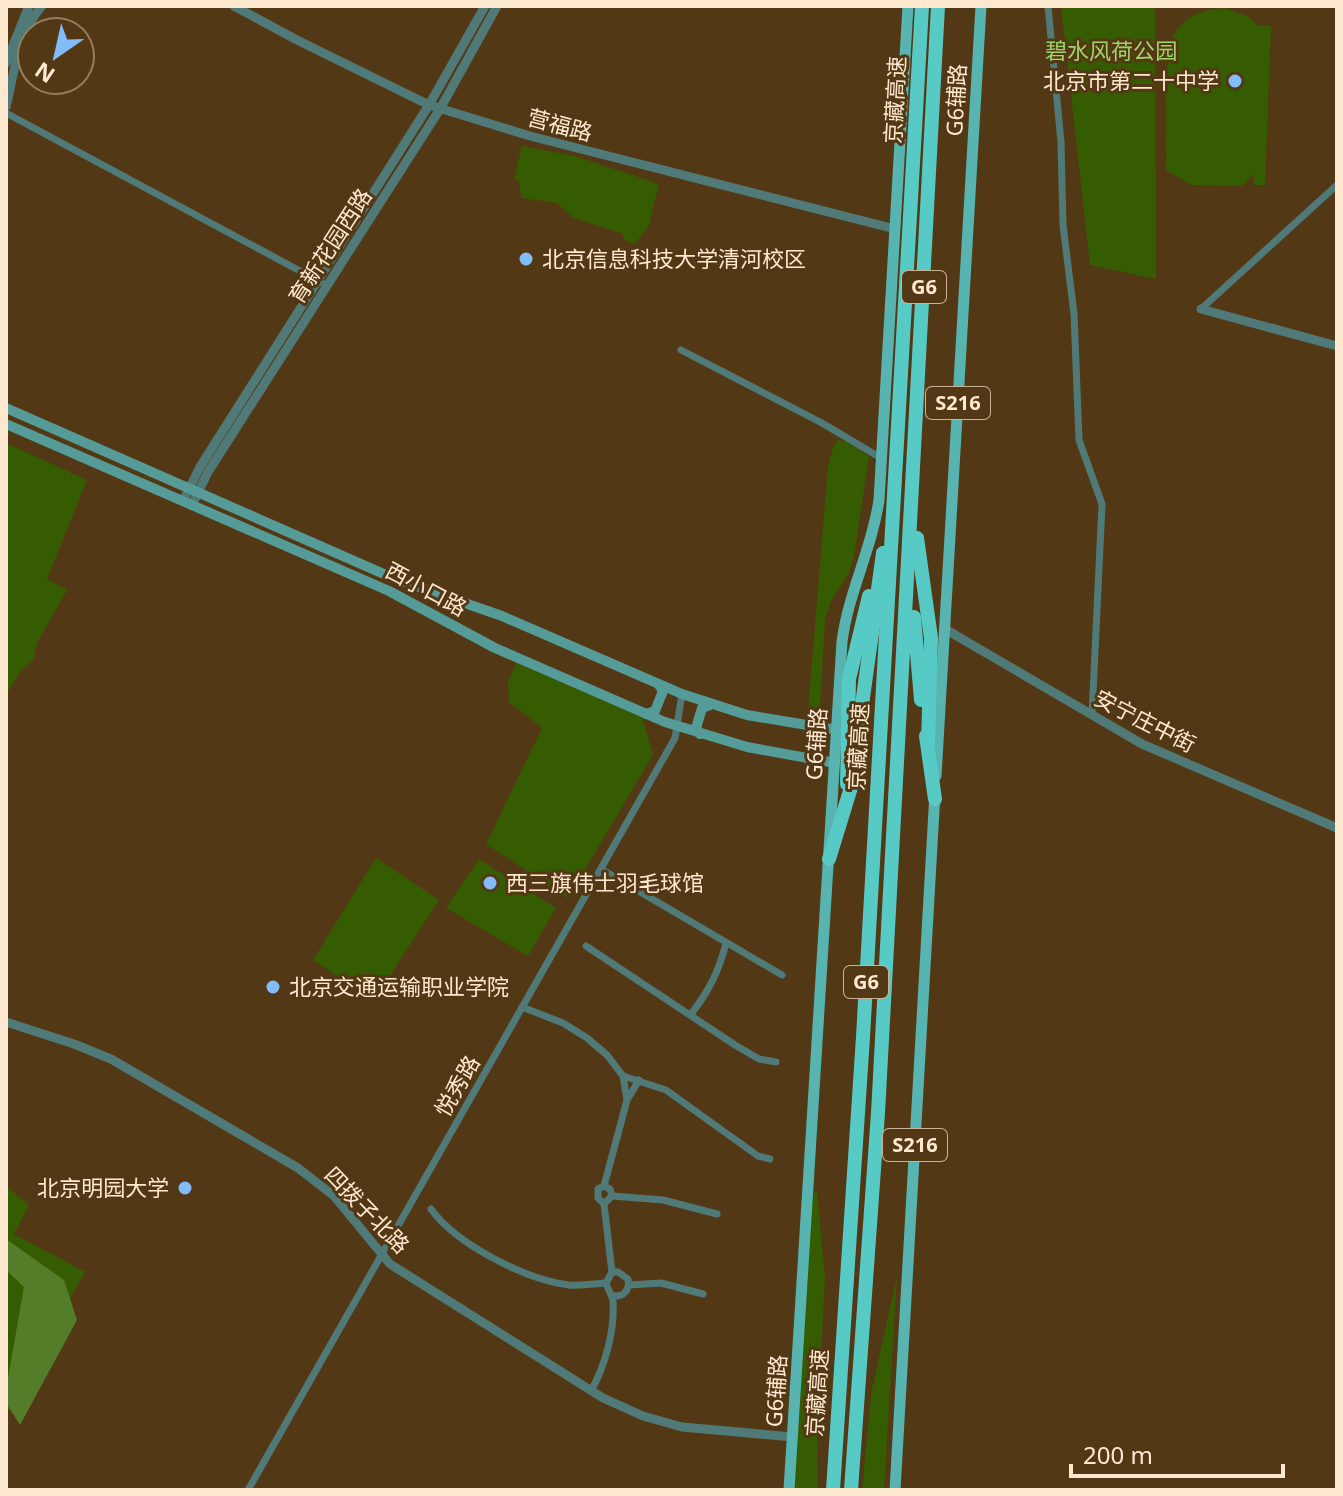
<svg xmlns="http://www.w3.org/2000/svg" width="1343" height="1496" font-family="'Noto Sans','Noto Sans SC',sans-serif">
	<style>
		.green { fill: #365c01 }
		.forest { fill: #537d28 }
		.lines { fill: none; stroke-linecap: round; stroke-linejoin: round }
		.minor { stroke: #507a78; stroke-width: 7 }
		.tertiary { stroke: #507a78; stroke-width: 9 }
		.secondary { stroke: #559b98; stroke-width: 10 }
		.primary { stroke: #57b4b0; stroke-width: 11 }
		.motorway { stroke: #57cac6; stroke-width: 14 }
		.poi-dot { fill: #83bcfb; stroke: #533815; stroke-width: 3 }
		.labels { text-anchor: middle; stroke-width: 6; stroke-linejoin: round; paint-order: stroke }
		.shield { fill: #533815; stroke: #cbb397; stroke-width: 2 }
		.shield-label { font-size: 20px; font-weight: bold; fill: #fee8cf }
		.park-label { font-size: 22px; fill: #9dd668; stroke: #533815 }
		.poi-label { font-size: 22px; fill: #fee8cf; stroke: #533815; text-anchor: start }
		.street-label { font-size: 22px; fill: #fee8cf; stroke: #533815 }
	</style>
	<rect width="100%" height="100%" fill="#533815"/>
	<g class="green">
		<polygon points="1061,6 1155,6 1156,279 1090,265"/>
		<path d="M1223 8 1249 17 1258 26H1271L1265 185H1254L1253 174 1242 186 1191 185 1166 170C1167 142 1162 52 1175 33 1186 15 1204 10 1223 8Z"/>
		<polygon points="522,146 575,156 659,184 649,225 635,244 623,239 623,234 572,217 557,203 521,198 519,180 514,179"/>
		<polygon points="838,440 847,442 869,456 854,556 849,573 831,601 825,620 820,707 808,711 828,466 833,447"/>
		<polygon points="6,443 87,480 47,579 67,590 37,643 33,660 20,672 6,695"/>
		<polygon points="516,663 642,717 653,755 568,898 486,844 542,728 509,702 508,682"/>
		<polygon points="376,858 439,900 374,1000 313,960"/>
		<polygon points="479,859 556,908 528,956 446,908"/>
		<polygon points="6,1186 29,1205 14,1234 85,1272 6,1415"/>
		<polygon points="817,1192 825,1277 817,1440 818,1490 794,1490 811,1193"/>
		<polygon points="897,1276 884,1490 862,1490 871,1394"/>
	</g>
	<polygon class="forest" points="6,1239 64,1280 77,1320 20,1425 6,1403 6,1389 24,1287 6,1270"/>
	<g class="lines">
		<g class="minor">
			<polyline points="1048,6 1061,142 1063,225 1074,314 1079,440 1102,504 1092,715"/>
			<polyline points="6,113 326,285"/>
			<polyline points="1201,309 1337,185"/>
			<polyline points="681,350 822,423 881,458"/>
			<polyline points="601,869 782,975"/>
			<polyline points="586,946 735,1045 759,1059 776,1062"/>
			<polyline points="522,1007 563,1023 587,1038 607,1055 623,1076 666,1090 758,1156 770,1159"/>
			<path d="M691 1014C709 991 719 971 726 943"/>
			<polyline points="623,1076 627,1100 639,1080"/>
			<polyline points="604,1186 610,1189 612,1196 604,1204 598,1198 598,1189 604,1186 627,1100"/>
			<polyline points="612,1196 663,1200 717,1214"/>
			<polyline points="604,1204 612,1272"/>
			<path d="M431 1209C456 1244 526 1280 569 1285 581 1286 594 1284 606 1283"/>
			<polyline points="629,1285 661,1283 703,1294"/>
			<path d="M591 1391C605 1366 615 1331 613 1301 612 1294 608 1291 606 1283L612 1272H618L628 1279C630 1290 624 1297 613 1296"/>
			<polyline points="248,1490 675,738 682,694"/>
		</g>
		<g class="tertiary">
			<polyline points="234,6 297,40 429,105 530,136 895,229"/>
			<polyline points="6,63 29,6"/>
			<path d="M6 107C14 74 18 32 42 6"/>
			<polyline points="1201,309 1337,346"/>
			<polyline points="183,501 200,467 429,105 485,6"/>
			<polyline points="192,505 208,472 440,109 497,6"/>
			<polyline points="945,629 1142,744 1337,828"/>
			<polyline points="6,1022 74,1044 111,1059 298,1168 334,1196 390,1264 603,1398 643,1416 682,1427 793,1437"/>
		</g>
		<g class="secondary">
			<polyline points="6,408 393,578 502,616 682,694 747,715 837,730"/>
			<polyline points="6,424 389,591 495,648 665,722 747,747 835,763"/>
			<polyline points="646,714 655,711 663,691 659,685"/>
			<polyline points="700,734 696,728 702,708 710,705"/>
			<polyline points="808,758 815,753 817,731 811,726"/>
		</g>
		<g class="primary">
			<polyline points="936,776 981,6"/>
			<path d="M789 1490 842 642C848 593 872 549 879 500L908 6"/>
			<polyline points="895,1490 935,793"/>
		</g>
		<g class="motorway">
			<polyline points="917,538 931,638 928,744"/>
			<polyline points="914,617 921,700"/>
			<polyline points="926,736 935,799"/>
			<polyline points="847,784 849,679 869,596"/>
			<polyline points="829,859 857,768 861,712 883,553"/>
			<polyline points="833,1490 863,1037 922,6"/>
			<polyline points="851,1490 878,1113 938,6"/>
		</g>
	</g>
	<g class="poi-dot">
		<circle cx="1235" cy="81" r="8"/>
		<circle cx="526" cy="259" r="8"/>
		<circle cx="490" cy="883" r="8"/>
		<circle cx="273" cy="987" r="8"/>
		<circle cx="185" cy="1188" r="8"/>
	</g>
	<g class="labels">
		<g class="shield">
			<rect x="902" y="271" width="44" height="32" rx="6"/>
			<rect x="926" y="387" width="64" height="32" rx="6"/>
			<rect x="844" y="966" width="44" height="32" rx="6"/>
			<rect x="883" y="1129" width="64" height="32" rx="6"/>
		</g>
		<g class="shield-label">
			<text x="924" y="294">G6</text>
			<text x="958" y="410">S216</text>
			<text x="866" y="989">G6</text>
			<text x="915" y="1152">S216</text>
		</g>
		<g class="park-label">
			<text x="1111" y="59">碧水风荷公园</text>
		</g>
		<g class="poi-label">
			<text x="1219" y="89" text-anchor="end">北京市第二十中学</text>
			<text x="542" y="267">北京信息科技大学清河校区</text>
			<text x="506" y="891">西三旗伟士羽毛球馆</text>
			<text x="289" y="995">北京交通运输职业学院</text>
			<text x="169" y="1196" text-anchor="end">北京明园大学</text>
		</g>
		<g class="street-label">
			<text transform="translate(895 100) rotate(-87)" y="8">京藏高速</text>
			<text transform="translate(956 100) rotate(-87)" y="8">G6辅路</text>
			<text transform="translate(560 125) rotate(15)" y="8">营福路</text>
			<text transform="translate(330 246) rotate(-57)" y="8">育新花园西路</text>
			<text transform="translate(426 589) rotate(28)" y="8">西小口路</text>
			<text transform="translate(1145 721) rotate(27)" y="8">安宁庄中街</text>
			<text transform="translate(816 744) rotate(-86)" y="8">G6辅路</text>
			<text transform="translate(858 747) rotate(-87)" y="8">京藏高速</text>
			<text transform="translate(457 1086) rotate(-60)" y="8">悦秀路</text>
			<text transform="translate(367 1210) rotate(46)" y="8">四拨子北路</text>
			<text transform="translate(776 1391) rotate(-86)" y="8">G6辅路</text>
			<text transform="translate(817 1393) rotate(-86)" y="8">京藏高速</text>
		</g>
	</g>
	<rect width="1343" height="1496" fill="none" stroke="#fee8cf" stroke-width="16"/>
	<g transform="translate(56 56) rotate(214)"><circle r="38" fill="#533815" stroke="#977e5f" stroke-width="2"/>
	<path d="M0-6L14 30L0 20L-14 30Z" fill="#83bcfb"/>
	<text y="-12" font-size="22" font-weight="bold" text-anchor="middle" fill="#fee8cf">N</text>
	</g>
	<path d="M1071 1464v12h212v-12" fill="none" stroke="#fee8cf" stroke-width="4"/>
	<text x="1083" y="1464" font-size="24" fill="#fee8cf" stroke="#533815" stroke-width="6" paint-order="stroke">200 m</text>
</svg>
